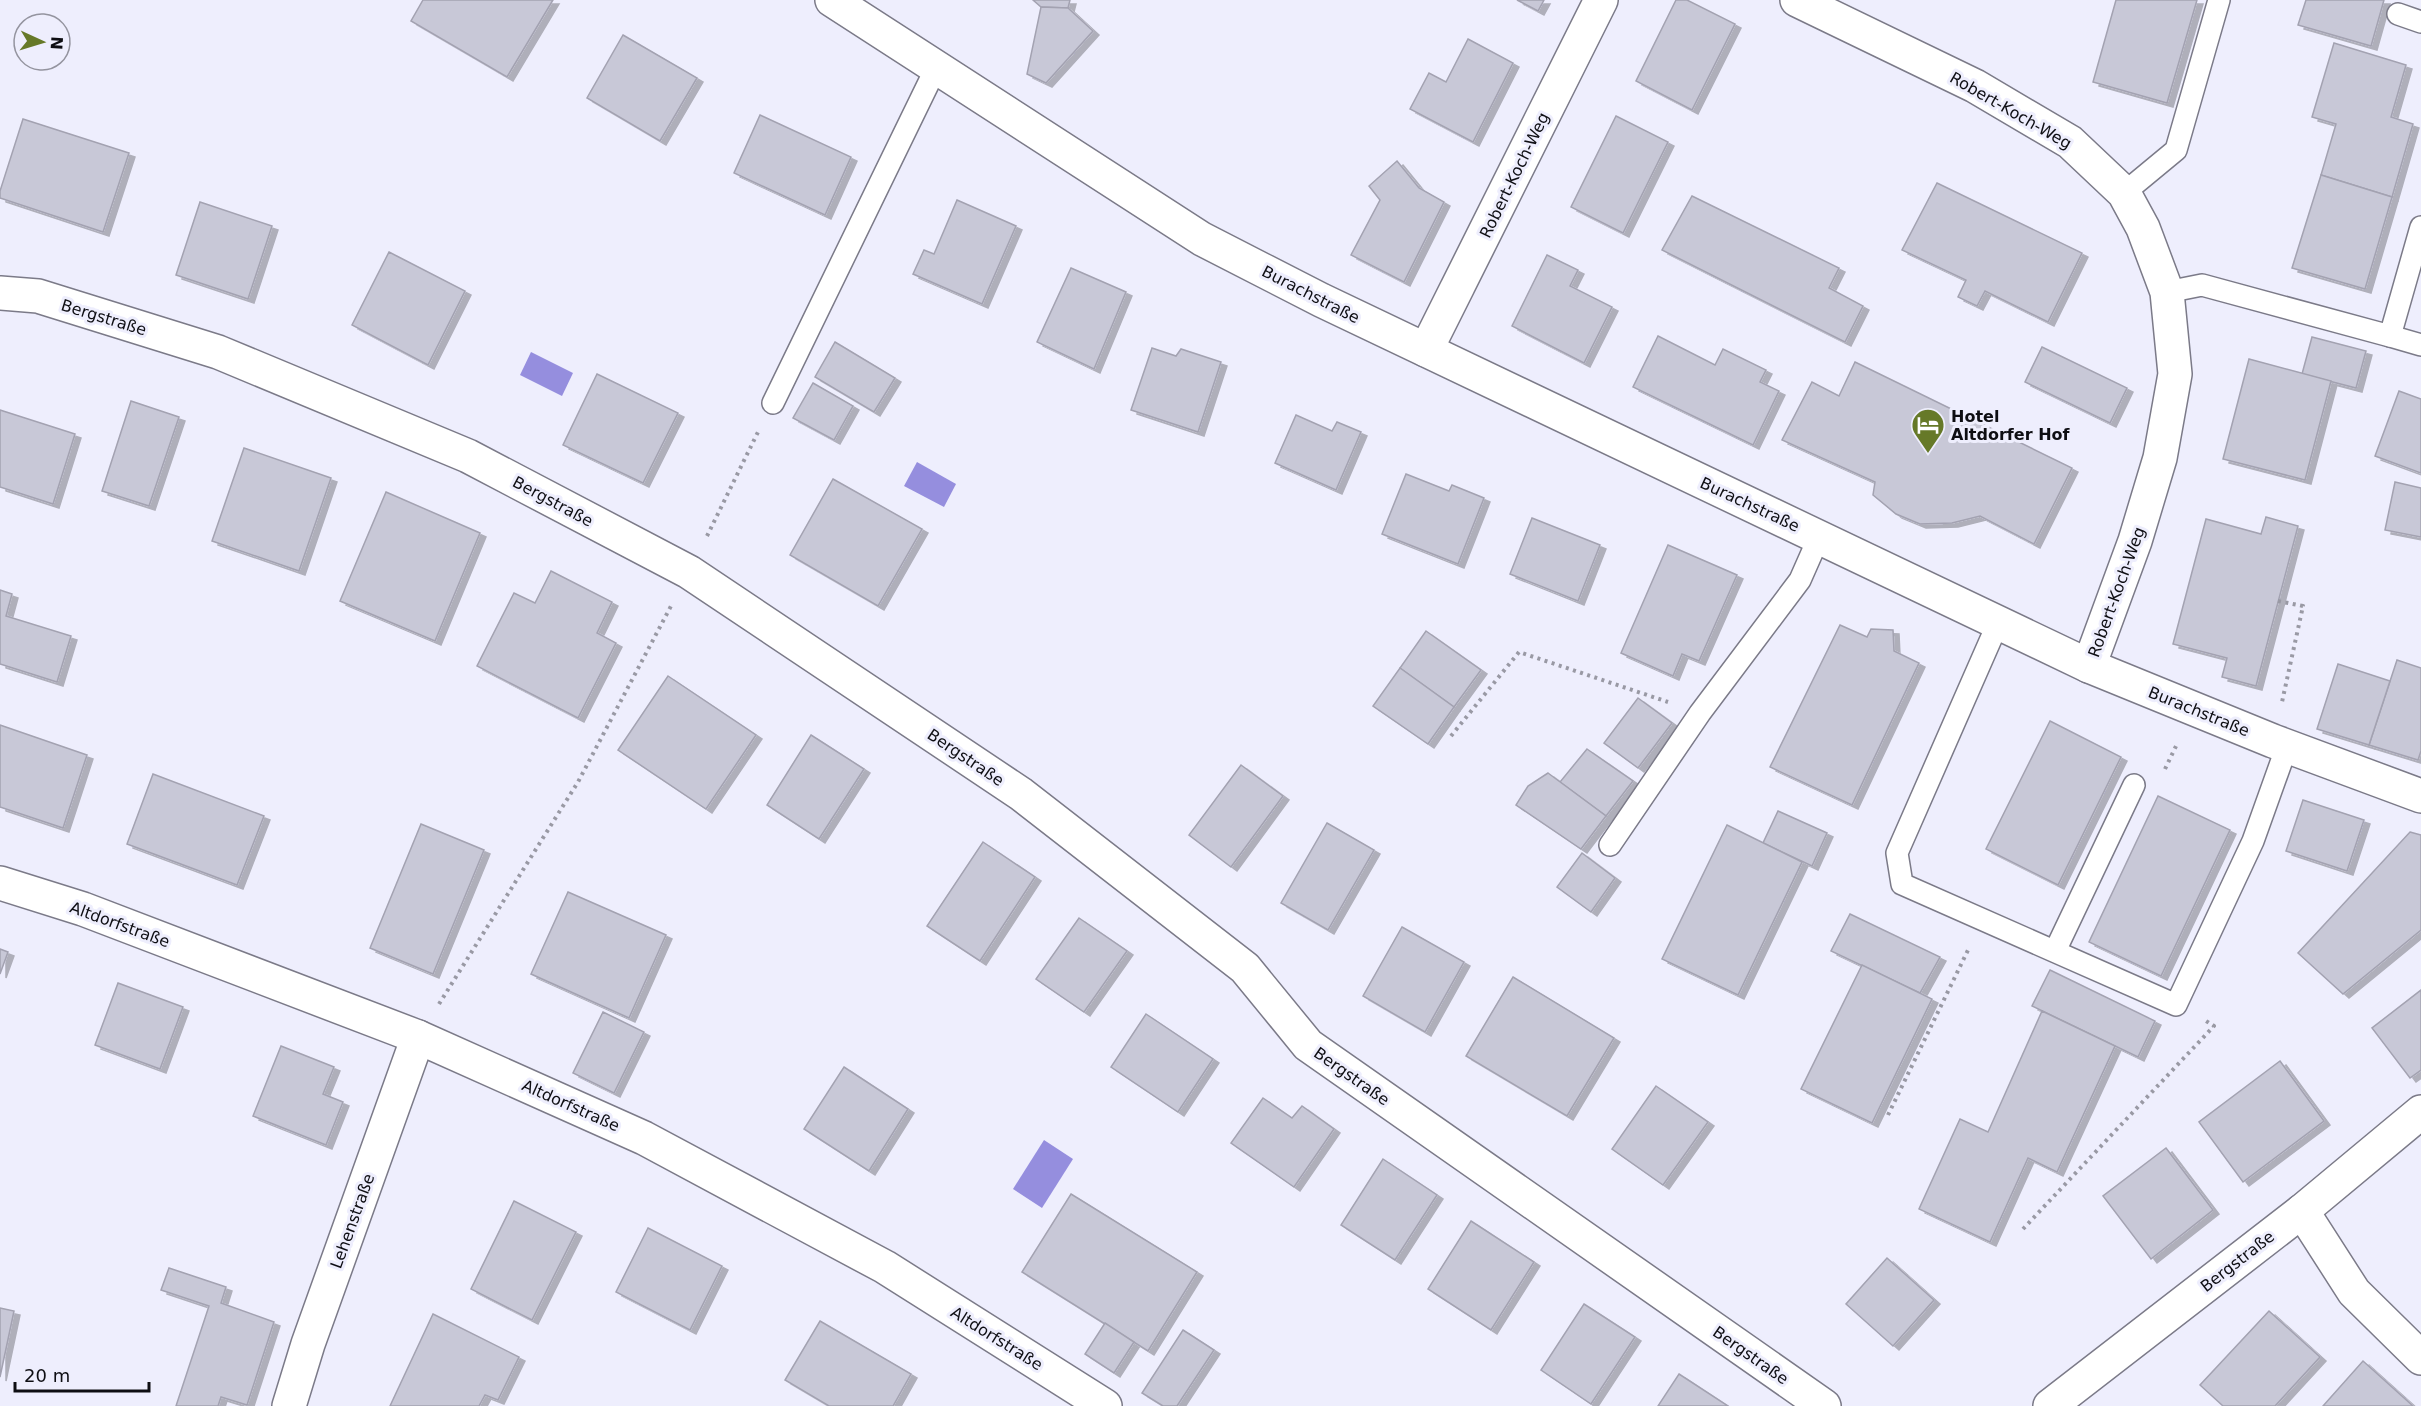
<svg xmlns="http://www.w3.org/2000/svg" width="2421" height="1406" font-family="'DejaVu Sans',sans-serif">
	<style>
		.water { fill: #958ede }
		.building { fill: #c8c8d7; stroke: #a3a2b1; stroke-width: 1.5; filter: url(#shadow) }
		.lines { fill: none; stroke-linecap: round; stroke-linejoin: round }
		.service-casing { stroke: #7b7a88; stroke-width: 24 }
		.minor-casing { stroke: #7b7a88; stroke-width: 36 }
		.path { stroke: #9999a4; stroke-width: 4; stroke-dasharray: 3 4.5; stroke-linecap: butt }
		.service { stroke: #fff; stroke-width: 21 }
		.minor { stroke: #fff; stroke-width: 33 }
		.labels { text-anchor: middle; stroke-width: 6; stroke-linejoin: round; paint-order: stroke }
		.street-label { font-size: 16px; fill: #0e0e13; stroke: #eeeefd }
		.poi-label { font-size: 16px; font-weight: bold; fill: #0e0e13; stroke: #eeeefd; text-anchor: start }
	</style>
	<defs>
		<filter id="shadow"><feDropShadow dx="6" dy="4" stdDeviation="0" flood-color="#0004"/></filter>
	</defs>
	<rect width="100%" height="100%" fill="#eeeefd"/>
	<g class="water">
		<polygon points="531,352 573,373 562,396 520,375"/>
		<polygon points="917,462 956,484 944,507 904,486"/>
		<polygon points="1044,1140 1073,1159 1042,1208 1013,1189"/>
	</g>
	<g class="building">
		<polygon points="423,0 553,0 507,77 411,21"/>
		<polygon points="1033,0 1070,0 1068,8 1041,7"/>
		<polygon points="1517,0 1544,0 1538,11"/>
		<polygon points="1676,0 1687,0 1735,24 1692,110 1636,81"/>
		<polygon points="2116,0 2197,0 2167,103 2093,82"/>
		<polygon points="2306,0 2384,0 2371,46 2298,25"/>
		<polygon points="1041,7 1068,8 1093,31 1046,83 1027,74"/>
		<polygon points="623,35 697,78 660,141 587,98"/>
		<polygon points="1468,39 1513,63 1473,142 1410,109 1429,73 1446,82"/>
		<polygon points="2334,43 2406,65 2391,117 2413,124 2392,197 2321,175 2336,124 2312,117"/>
		<polygon points="760,115 851,157 825,215 734,173"/>
		<polygon points="1616,116 1668,142 1623,233 1571,207"/>
		<polygon points="23,119 129,153 103,232 0,198 0,191"/>
		<polygon points="1397,161 1419,188 1444,202 1404,282 1351,255 1380,200 1369,186"/>
		<polygon points="2321,175 2392,197 2365,289 2292,268"/>
		<polygon points="1937,183 2082,253 2048,322 1985,291 1977,306 1958,297 1966,280 1902,250"/>
		<polygon points="1692,196 1839,268 1829,288 1863,306 1845,342 1662,250"/>
		<polygon points="957,200 1016,226 982,304 913,274 924,250 934,254"/>
		<polygon points="200,202 272,226 248,299 176,275"/>
		<polygon points="389,252 465,291 428,365 352,325"/>
		<polygon points="1547,255 1578,270 1570,286 1612,307 1584,363 1512,326"/>
		<polygon points="1071,268 1126,292 1094,369 1037,342"/>
		<polygon points="1658,336 1715,365 1723,349 1766,370 1760,382 1779,391 1753,445 1633,387"/>
		<polygon points="2312,337 2366,351 2356,388 2302,374"/>
		<polygon points="835,342 895,378 874,412 815,377"/>
		<polygon points="2042,347 2127,388 2110,423 2025,382"/>
		<polygon points="1152,348 1176,356 1181,349 1221,362 1198,432 1131,410"/>
		<polygon points="2249,359 2331,381 2305,480 2223,459"/>
		<polygon points="1855,362 2072,468 2034,544 1980,516 1952,523 1920,524 1896,514 1873,495 1875,482 1782,440 1812,382 1839,396"/>
		<polygon points="597,374 678,413 643,483 563,445"/>
		<polygon points="813,383 853,406 834,440 793,418"/>
		<polygon points="2399,391 2421,399 2421,473 2375,456"/>
		<polygon points="131,401 179,417 149,506 102,491"/>
		<polygon points="0,410 75,434 53,504 0,487"/>
		<polygon points="1296,415 1332,431 1337,422 1361,432 1336,490 1275,463"/>
		<polygon points="244,448 331,478 299,571 212,541"/>
		<polygon points="1406,474 1449,491 1452,485 1484,498 1458,564 1382,534"/>
		<polygon points="833,479 922,529 878,606 790,555"/>
		<polygon points="2395,482 2421,488 2421,537 2385,530"/>
		<polygon points="386,492 480,533 435,641 340,601"/>
		<polygon points="2266,517 2298,526 2256,686 2222,677 2227,658 2173,644 2206,519 2261,534"/>
		<polygon points="1532,518 1600,545 1578,601 1510,574"/>
		<polygon points="1668,545 1737,575 1699,661 1682,654 1673,676 1621,653"/>
		<polygon points="551,571 612,602 597,633 616,643 578,718 477,666 514,593 535,603"/>
		<polygon points="0,590 12,594 6,616 71,636 57,682 0,664"/>
		<polygon points="1840,625 1867,637 1871,629 1893,630 1894,651 1919,663 1852,805 1770,767"/>
		<polygon points="1426,631 1481,670 1454,707 1400,668"/>
		<polygon points="2397,660 2421,668 2421,751 2418,760 2369,745"/>
		<polygon points="2338,664 2390,681 2369,745 2317,729"/>
		<polygon points="1400,668 1454,707 1428,744 1373,706"/>
		<polygon points="668,676 756,735 706,809 618,750"/>
		<polygon points="1638,698 1672,723 1638,768 1604,743"/>
		<polygon points="2050,721 2121,757 2058,885 1986,849"/>
		<polygon points="0,725 87,755 63,828 0,807"/>
		<polygon points="811,735 864,769 819,839 767,805"/>
		<polygon points="1587,749 1633,781 1606,816 1560,782"/>
		<polygon points="1241,765 1283,796 1231,867 1189,835"/>
		<polygon points="1548,773 1606,816 1581,849 1516,805 1528,786"/>
		<polygon points="153,774 264,816 237,885 127,844"/>
		<polygon points="2158,796 2230,830 2161,976 2089,942"/>
		<polygon points="2303,800 2364,820 2347,871 2286,851"/>
		<polygon points="1778,811 1827,833 1812,866 1763,843"/>
		<polygon points="1327,823 1374,850 1328,930 1281,903"/>
		<polygon points="421,824 484,850 433,974 370,948"/>
		<polygon points="1727,825 1802,862 1738,995 1662,959"/>
		<polygon points="2410,832 2421,835 2421,930 2343,994 2298,953"/>
		<polygon points="983,842 1035,877 980,961 927,926"/>
		<polygon points="1582,853 1615,878 1591,912 1557,887"/>
		<polygon points="568,892 666,935 629,1018 531,974"/>
		<polygon points="1850,914 1940,957 1920,993 1831,951"/>
		<polygon points="1079,918 1127,951 1084,1012 1036,979"/>
		<polygon points="1402,927 1464,962 1425,1032 1363,996"/>
		<polygon points="0,949 8,952 0,974"/>
		<polygon points="1862,965 1932,999 1872,1123 1801,1089"/>
		<polygon points="2050,970 2155,1021 2138,1057 2032,1006"/>
		<polygon points="1513,977 1614,1038 1567,1116 1466,1056"/>
		<polygon points="118,983 183,1007 160,1069 95,1045"/>
		<polygon points="2421,990 2421,1070 2410,1078 2372,1028"/>
		<polygon points="2042,1011 2115,1046 2057,1172 2028,1158 1990,1242 1919,1209 1960,1119 1988,1132"/>
		<polygon points="603,1012 644,1032 614,1093 573,1073"/>
		<polygon points="1146,1014 1213,1059 1178,1112 1111,1067"/>
		<polygon points="281,1046 334,1067 323,1094 343,1102 326,1145 253,1116"/>
		<polygon points="2280,1061 2324,1121 2243,1182 2199,1122"/>
		<polygon points="844,1067 908,1109 869,1171 804,1129"/>
		<polygon points="1656,1086 1708,1122 1663,1185 1612,1149"/>
		<polygon points="1263,1098 1292,1118 1302,1106 1334,1129 1294,1187 1231,1143"/>
		<polygon points="2166,1148 2213,1210 2151,1259 2103,1196"/>
		<polygon points="1383,1159 1437,1195 1395,1260 1341,1225"/>
		<polygon points="1071,1194 1197,1272 1148,1351 1022,1272"/>
		<polygon points="514,1201 576,1232 532,1320 471,1289"/>
		<polygon points="1471,1221 1534,1262 1491,1330 1428,1289"/>
		<polygon points="648,1228 722,1266 690,1330 616,1292"/>
		<polygon points="1887,1258 1934,1300 1893,1346 1846,1304"/>
		<polygon points="169,1268 226,1287 221,1303 274,1322 247,1405 221,1397 218,1406 176,1406 209,1306 161,1290"/>
		<polygon points="1584,1304 1635,1337 1591,1404 1541,1370"/>
		<polygon points="0,1308 14,1311 0,1377"/>
		<polygon points="2269,1311 2320,1357 2275,1406 2223,1406 2200,1385"/>
		<polygon points="433,1314 519,1357 498,1400 485,1395 479,1406 390,1406"/>
		<polygon points="820,1321 911,1374 893,1406 829,1406 785,1380"/>
		<polygon points="1105,1323 1134,1342 1114,1373 1085,1354"/>
		<polygon points="1183,1330 1214,1350 1177,1406 1163,1406 1142,1393"/>
		<polygon points="2363,1361 2413,1406 2323,1406"/>
		<polygon points="1679,1374 1728,1406 1658,1406"/>
	</g>
	<g class="lines">
		<defs>
			<g id="service">
				<polyline points="2398,14 2421,22"/>
				<polyline points="2124,193 2176,150 2219,0"/>
				<polyline points="2167,292 2202,285 2390,336 2421,227"/>
				<polyline points="2390,336 2421,345"/>
				<polyline points="773,403 936,68"/>
				<polyline points="1998,623 1897,853 1902,884 2176,1005 2253,841 2287,746"/>
				<polyline points="1610,845 1700,713 1800,580 1819,537"/>
				<polyline points="2055,951 2134,785"/>
			</g>
			<g id="minor">
				<polyline points="832,0 1202,239 1321,300 2089,666 2273,741 2421,796"/>
				<polyline points="1797,0 1975,86 2070,142 2124,193 2143,228 2167,292 2175,374 2160,458 2135,541 2089,666"/>
				<polyline points="0,293 38,296 218,352 468,456 689,572 1021,794 1245,968 1308,1045 1824,1406"/>
				<polyline points="1426,350 1601,0"/>
				<polyline points="0,883 83,909 418,1037 644,1138 885,1267 1105,1406"/>
				<polyline points="2302,1211 2354,1292 2421,1358"/>
				<polyline points="289,1406 308,1344 418,1037"/>
				<polyline points="2050,1406 2302,1211 2421,1112"/>
			</g>
		</defs>
		<use href="#service" class="service-casing"/>
		<use href="#minor" class="minor-casing"/>
		<g class="path">
			<polyline points="707,536 758,432"/>
			<polyline points="2278,601 2303,606 2282,702"/>
			<polyline points="1451,736 1519,652 1668,702"/>
			<polyline points="2165,769 2177,744"/>
			<polyline points="439,1004 578,782 671,606"/>
			<polyline points="1888,1115 1968,950"/>
			<polyline points="2023,1229 2214,1026 2206,1021"/>
		</g>
		<use href="#service" class="service"/>
		<use href="#minor" class="minor"/>
	</g>
	<defs>
		<symbol id="hotel-pin" viewBox="-11 -11 22 30"><path d="M0 17L-7.5 6A9.5 9.5 0 1 1 7.5 6Z" fill="#667928" stroke="#eeeefd"/><path d="M-6-4.5h1.5V1H6V5H4.5V3h-9V5H-6ZM-4 0a1.8 1.8 0 1 1 3.6 0ZM.5 0V-2.5h3Q6-2.5 6 0Z" fill="#fff"/></symbol>
	</defs>
	<g fill-rule="evenodd">
		<use href="#hotel-pin" x="1909" y="406" width="38" height="52"/>
	</g>
	<g class="labels">
		<g class="street-label">
			<text transform="translate(2011 110) rotate(30)" y="6">Robert-Koch-Weg</text>
			<text transform="translate(1514 175) rotate(-64)" y="6">Robert-Koch-Weg</text>
			<text transform="translate(1311 294) rotate(27)" y="6">Burachstraße</text>
			<text transform="translate(104 317) rotate(17)" y="6">Bergstraße</text>
			<text transform="translate(553 501) rotate(28)" y="6">Bergstraße</text>
			<text transform="translate(1750 504) rotate(25)" y="6">Burachstraße</text>
			<text transform="translate(2116 592) rotate(-70)" y="6">Robert-Koch-Weg</text>
			<text transform="translate(2199 711) rotate(22)" y="6">Burachstraße</text>
			<text transform="translate(966 757) rotate(34)" y="6">Bergstraße</text>
			<text transform="translate(120 924) rotate(20)" y="6">Altdorfstraße</text>
			<text transform="translate(1352 1076) rotate(35)" y="6">Bergstraße</text>
			<text transform="translate(571 1105) rotate(24)" y="6">Altdorfstraße</text>
			<text transform="translate(352 1221) rotate(-70)" y="6">Lehenstraße</text>
			<text transform="translate(2237 1261) rotate(-38)" y="6">Bergstraße</text>
			<text transform="translate(997 1338) rotate(32)" y="6">Altdorfstraße</text>
			<text transform="translate(1751 1355) rotate(35)" y="6">Bergstraße</text>
		</g>
		<g class="poi-label">
			<text x="1951" y="422">Hotel<tspan x="1951" dy="18">Altdorfer Hof</tspan></text>
		</g>
	</g>
	<g transform="translate(42 42) rotate(94)"><circle r="28" fill="#eeeefd" stroke="#94949f" stroke-width="1.5"/>
	<path d="M0-4.5L10 22L0 15L-10 22Z" fill="#667928"/>
	<text y="-9" font-size="16" font-weight="bold" text-anchor="middle" fill="#0e0e13">N</text>
	</g>
	<path d="M15 1382v9h134v-9" fill="none" stroke="#0e0e13" stroke-width="3"/>
	<text x="24" y="1382" font-size="18" fill="#0e0e13" stroke="#eeeefd" stroke-width="4.5" paint-order="stroke">20 m</text>
</svg>
